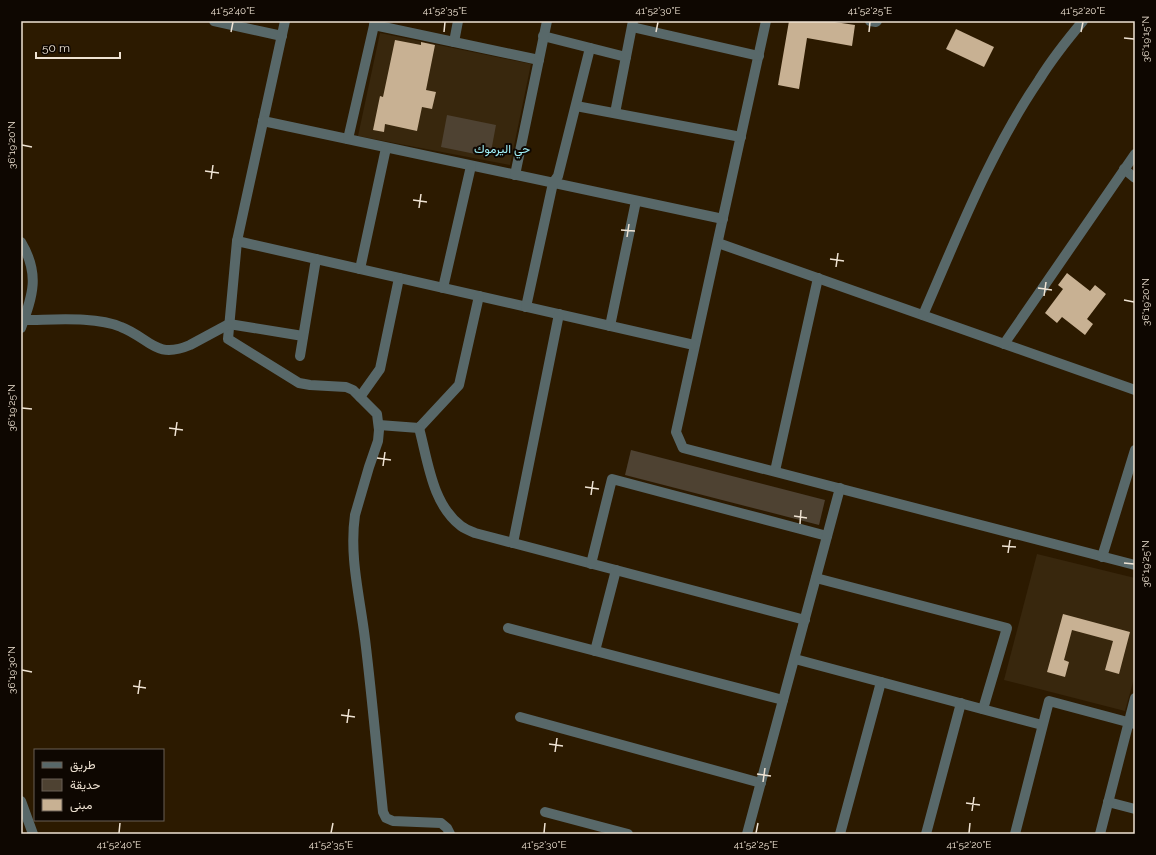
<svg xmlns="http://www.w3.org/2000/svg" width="1156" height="855" font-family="Raleway,Vazirmatn,sans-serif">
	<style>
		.built { fill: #38270d }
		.green { fill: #4e4232 }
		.building { fill: #c8b193 }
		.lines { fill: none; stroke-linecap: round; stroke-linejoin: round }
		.minor { stroke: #586869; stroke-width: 10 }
		.ticks { fill: none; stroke: #efe3d3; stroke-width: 1.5 }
		.labels { text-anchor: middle; stroke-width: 4; stroke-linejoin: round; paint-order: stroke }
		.neighbourhood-label { font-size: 12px; fill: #a2f3fb; stroke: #0e0701 }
		.neatline { fill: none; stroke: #efe3d3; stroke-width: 1.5 }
		.ticks-label { font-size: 10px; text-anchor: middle; fill: #efe3d3 }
	</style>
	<rect width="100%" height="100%" fill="#2c1a00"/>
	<g class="built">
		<polygon points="380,33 531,64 510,165 358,136"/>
		<polygon points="1037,554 1135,578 1135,675 1125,711 1004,680"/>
	</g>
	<g class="green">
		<polygon points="447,115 496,125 490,157 441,147"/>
		<polygon points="631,450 825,500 819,525 625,475"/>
	</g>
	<g class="building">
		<polygon points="789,21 828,21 855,25 852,46 807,38 799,89 778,85"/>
		<polygon points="956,29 994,47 984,67 946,49"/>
		<polygon points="395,40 421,45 421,42 435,45 426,90 436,92 432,109 422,107 417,131 385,124 384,132 373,130 380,96 383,97"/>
		<polygon points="1067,273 1090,291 1095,285 1106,294 1087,319 1093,324 1085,335 1062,317 1057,323 1045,313 1063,289 1058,285"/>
		<polygon points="1063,614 1130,632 1119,674 1105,670 1113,641 1072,630 1064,660 1069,662 1065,677 1047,672"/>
	</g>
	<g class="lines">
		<g class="minor">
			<polyline points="214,21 282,36"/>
			<path d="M285 21 237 241 228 339 299 383 310 385 346 387 353 390 377 414 379 430 378 441 369 467 355 515C349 557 360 597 365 639 372 696 377 754 383 812L386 818 393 821 441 823 447 828 450 834"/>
			<polyline points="766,21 676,432 683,448 1135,565"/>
			<polyline points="870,21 876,22 877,21"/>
			<polyline points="374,25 539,60"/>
			<polyline points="632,27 759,56"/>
			<polyline points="543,36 626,57"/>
			<polyline points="454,42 458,21"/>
			<polyline points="576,106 741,137"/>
			<polyline points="615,113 633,21"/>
			<polyline points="263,121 723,219"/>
			<polyline points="348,139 375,21"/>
			<polyline points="1124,169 1135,178"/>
			<polyline points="515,175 547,21"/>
			<polyline points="237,241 694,345"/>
			<path d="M21 242C40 274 33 295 21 328"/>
			<polyline points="718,243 1135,390"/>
			<polyline points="360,269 386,148"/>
			<polyline points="443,288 471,166"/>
			<polyline points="526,307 553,183 558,176 590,48"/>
			<path d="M923 315C958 235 990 152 1039 80 1052 59 1067 40 1083 21"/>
			<path d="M24 320C53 320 95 316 121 327 150 338 155 360 190 345L229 324 303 336"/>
			<polyline points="610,326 636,201"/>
			<polyline points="1004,344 1135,154"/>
			<polyline points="300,356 316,259"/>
			<polyline points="360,397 380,369 399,278"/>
			<polyline points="379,425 419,428 459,385 479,296"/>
			<path d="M419 428C428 461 432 504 461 526 465 529 470 531 475 533L805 620"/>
			<polyline points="775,471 818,278"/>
			<polyline points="513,543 559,314"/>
			<polyline points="1102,557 1135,450"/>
			<polyline points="591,564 612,479 827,536"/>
			<polyline points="816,578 1007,628 983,709"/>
			<polyline points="508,628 783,700"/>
			<polyline points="595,651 616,570"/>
			<polyline points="795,659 1042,725"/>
			<polyline points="520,717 761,783"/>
			<polyline points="21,801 33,834"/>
			<polyline points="1108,802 1135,809"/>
			<polyline points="545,812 628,834"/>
			<polyline points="747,834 840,488"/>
			<polyline points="840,834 881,682"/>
			<polyline points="926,834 961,703"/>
			<polyline points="1015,834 1049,701 1135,724"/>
			<polyline points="1100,834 1135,698"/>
		</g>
	</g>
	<path class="ticks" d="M231 32 233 22M444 32 445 22M656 32 658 22M869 32 870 22M1081 32 1083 22M1124 38 1134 39M22 145 32 147M205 171 219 173M211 179 213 165M413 200 427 202M419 208 421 194M621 230 635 231M627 237 629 224M830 259 844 261M836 267 838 253M1038 288 1052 290M1044 296 1046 282M1124 300 1134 302M22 408 32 409M169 428 183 430M175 436 177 422M377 458 391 460M383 466 385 452M585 487 599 489M591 495 593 481M794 516 807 518M800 524 801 510M1002 546 1016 547M1008 553 1010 540M1124 563 1134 564M22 670 32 672M133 686 146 688M138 694 140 680M341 715 355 717M347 723 349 709M549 744 563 746M555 752 557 738M757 774 771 776M763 782 765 768M966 803 980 805M972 811 974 797M119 833 120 823M331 833 333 823M544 833 545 823M756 833 758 823M969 833 970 823"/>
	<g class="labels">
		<g class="neighbourhood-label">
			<text x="502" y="153">حي اليرموك</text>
		</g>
	</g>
	<rect width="1156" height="855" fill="none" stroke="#0e0701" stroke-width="44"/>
	<rect x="34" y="749" width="130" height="72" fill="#0e0701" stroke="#685f55"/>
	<rect x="42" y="762" width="20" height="6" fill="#586869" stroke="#685f55"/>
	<text x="70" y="769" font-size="12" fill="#efe3d3">طريق</text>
	<rect x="42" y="779" width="20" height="12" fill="#4e4232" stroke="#685f55"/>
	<text x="70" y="789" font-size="12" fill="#efe3d3">حديقة</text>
	<rect x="42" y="799" width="20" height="12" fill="#c8b193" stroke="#685f55"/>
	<text x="70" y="809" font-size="12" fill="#efe3d3">مبنى</text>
	<path d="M36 52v6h84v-6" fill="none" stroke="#efe3d3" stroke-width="2"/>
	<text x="42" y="52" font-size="12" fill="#efe3d3" stroke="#0e0701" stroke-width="3" paint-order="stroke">50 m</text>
	<rect x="22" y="22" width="1112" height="811" class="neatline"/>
	<g class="ticks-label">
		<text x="233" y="14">41°52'40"E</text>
		<text x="445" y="14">41°52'35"E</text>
		<text x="658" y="14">41°52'30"E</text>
		<text x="870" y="14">41°52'25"E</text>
		<text x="1083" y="14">41°52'20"E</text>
		<text transform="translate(1145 39) rotate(-90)" y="4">36°19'15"N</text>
		<text transform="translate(11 145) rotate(-90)" y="4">36°19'20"N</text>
		<text transform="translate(1145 302) rotate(-90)" y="4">36°19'20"N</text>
		<text transform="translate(11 408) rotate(-90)" y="4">36°19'25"N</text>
		<text transform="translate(1145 564) rotate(-90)" y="4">36°19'25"N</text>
		<text transform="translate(11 670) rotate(-90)" y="4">36°19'30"N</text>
		<text x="119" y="848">41°52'40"E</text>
		<text x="331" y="848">41°52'35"E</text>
		<text x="544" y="848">41°52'30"E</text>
		<text x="756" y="848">41°52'25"E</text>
		<text x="969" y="848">41°52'20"E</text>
	</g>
</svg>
